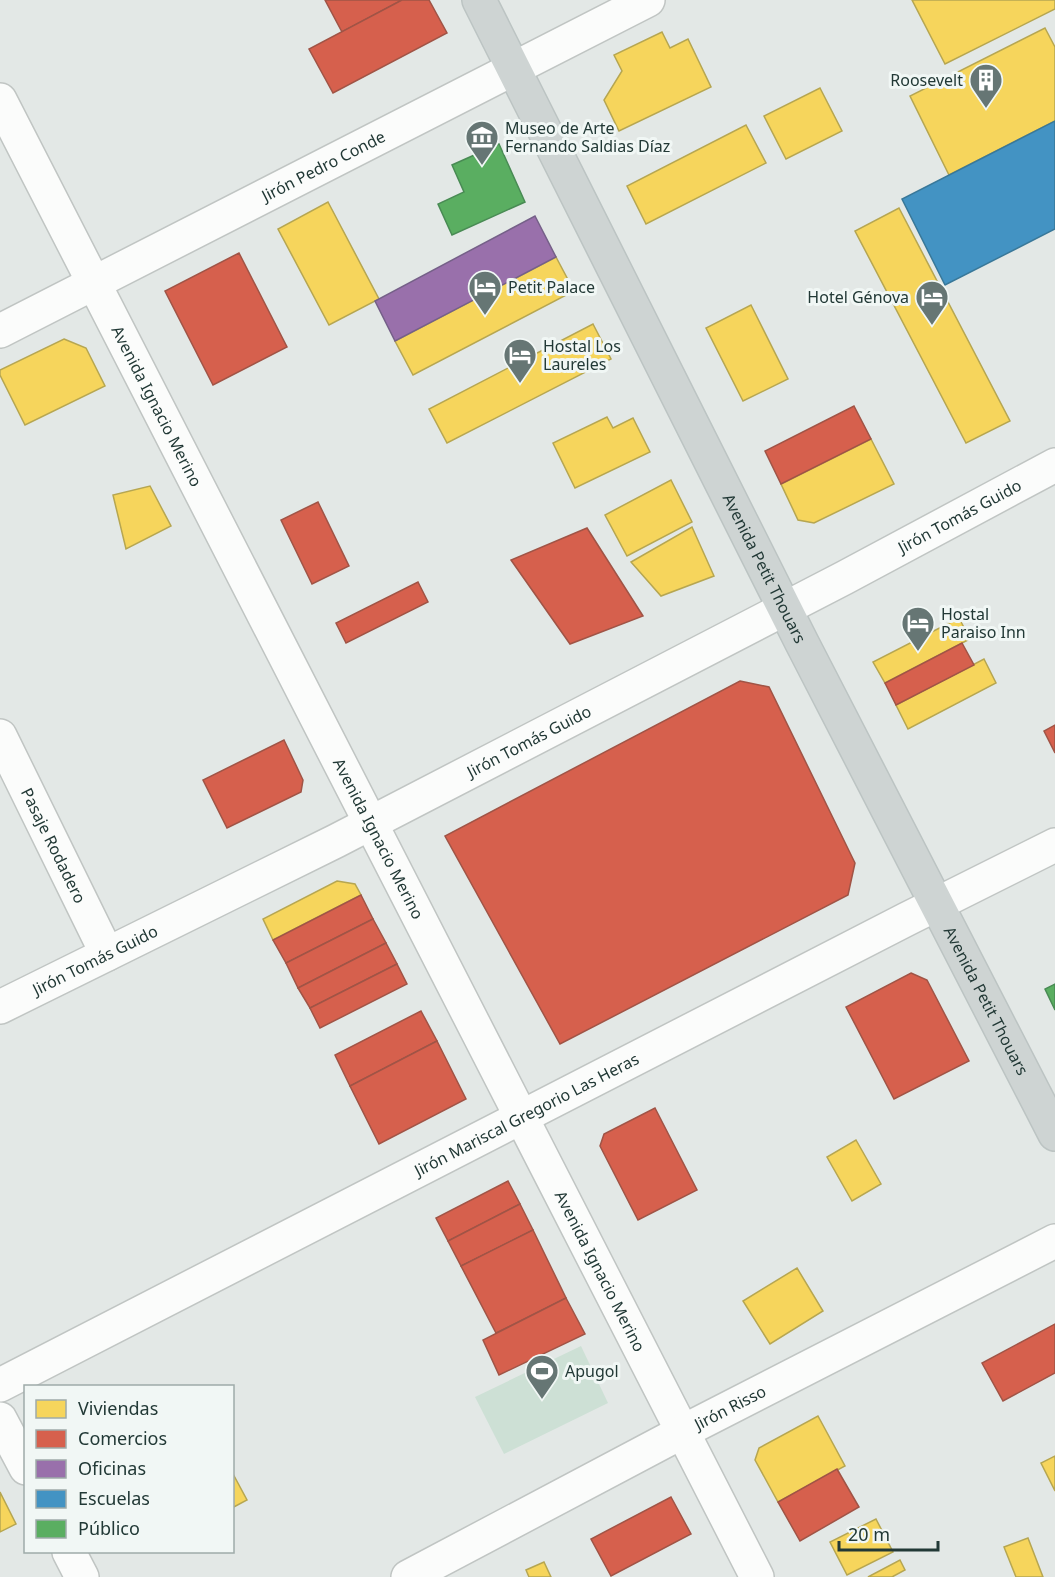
<svg xmlns="http://www.w3.org/2000/svg" width="1055" height="1577" font-family="'Noto Sans',sans-serif">
	<style>
		.green { fill: #cde0d5 }
		.homes { fill: #f6d55c; stroke: #b6a651; stroke-width: 1.5 }
		.shops { fill: #d6604d; stroke: #a05446; stroke-width: 1.5 }
		.offices { fill: #9970ab; stroke: #756088; stroke-width: 1.5 }
		.schools { fill: #4393c3; stroke: #397899; stroke-width: 1.5 }
		.public { fill: #5aae61; stroke: #498b54; stroke-width: 1.5 }
		.lines { fill: none; stroke-linecap: round; stroke-linejoin: round }
		.minor-casing { stroke: #c0c5c3; stroke-width: 36 }
		.major-casing { stroke: #bcc4c3; stroke-width: 36 }
		.minor { stroke: #fbfcfb; stroke-width: 33 }
		.major { stroke: #ced4d3; stroke-width: 33 }
		.labels { text-anchor: middle; stroke-width: 6; stroke-linejoin: round; paint-order: stroke }
		.poi-label { font-size: 16px; fill: #223936; stroke: #f1f7f5; text-anchor: start }
		.street-label { font-size: 16px; fill: #223936; stroke: #f1f7f5 }
	</style>
	<rect width="100%" height="100%" fill="#e3e8e6"/>
	<polygon class="green" points="581,1346 608,1403 504,1454 475,1397"/>
	<g class="homes">
		<polygon points="912,0 1055,0 1055,9 945,64"/>
		<polygon points="1045,28 1055,47 1055,121 949,175 910,96"/>
		<polygon points="662,32 670,48 688,39 711,87 619,131 604,100 622,71 614,55"/>
		<polygon points="820,88 842,131 786,159 764,116"/>
		<polygon points="746,125 766,163 646,224 627,186"/>
		<polygon points="328,202 379,299 329,325 278,229"/>
		<polygon points="899,208 1010,421 966,443 855,231"/>
		<polygon points="556,257 574,291 413,375 395,341"/>
		<polygon points="751,305 788,379 743,401 706,328"/>
		<polygon points="593,324 611,359 447,443 429,409"/>
		<polygon points="64,339 86,348 105,386 25,425 0,375 0,370"/>
		<polygon points="607,417 613,428 633,418 650,452 575,488 553,443"/>
		<polygon points="871,439 894,484 814,523 798,520 781,484"/>
		<polygon points="671,480 692,522 627,556 605,515"/>
		<polygon points="150,486 171,526 126,549 113,495"/>
		<polygon points="692,527 714,576 661,596 631,562"/>
		<polygon points="959,618 970,639 885,683 873,662"/>
		<polygon points="984,659 996,683 908,729 896,705"/>
		<polygon points="337,881 355,884 361,895 273,940 263,919"/>
		<polygon points="856,1140 881,1184 852,1201 827,1157"/>
		<polygon points="797,1268 823,1311 770,1344 743,1301"/>
		<polygon points="818,1416 845,1466 778,1502 755,1460 759,1448"/>
		<polygon points="1055,1456 1055,1491 1041,1463"/>
		<polygon points="232,1472 247,1500 232,1508"/>
		<polygon points="0,1492 16,1524 0,1532"/>
		<polygon points="876,1519 893,1552 847,1575 830,1542"/>
		<polygon points="1028,1538 1043,1577 1016,1577 1004,1547"/>
		<polygon points="900,1560 905,1570 892,1577 868,1577"/>
		<polygon points="544,1562 551,1577 529,1577 526,1570"/>
	</g>
	<g class="shops">
		<polygon points="325,0 402,0 342,32"/>
		<polygon points="402,0 429,0 447,33 333,93 309,49"/>
		<polygon points="239,253 287,347 213,385 165,291"/>
		<polygon points="854,406 871,439 781,484 765,451"/>
		<polygon points="318,502 349,566 312,584 281,520"/>
		<polygon points="587,528 643,616 570,644 511,560"/>
		<polygon points="418,582 428,602 346,643 336,623"/>
		<polygon points="962,643 974,665 896,705 885,683"/>
		<polygon points="740,681 769,687 855,863 848,895 560,1044 445,836"/>
		<polygon points="1055,725 1055,753 1044,731"/>
		<polygon points="284,740 303,780 301,792 227,828 203,780"/>
		<polygon points="361,895 373,919 286,963 273,940"/>
		<polygon points="373,919 386,943 298,988 286,963"/>
		<polygon points="386,943 397,964 310,1008 298,988"/>
		<polygon points="397,964 407,984 320,1028 310,1008"/>
		<polygon points="911,973 927,980 969,1061 894,1099 846,1007"/>
		<polygon points="421,1011 437,1041 350,1086 335,1055"/>
		<polygon points="437,1041 466,1099 379,1144 350,1086"/>
		<polygon points="655,1108 697,1190 638,1220 600,1146 604,1134"/>
		<polygon points="508,1181 520,1204 448,1241 436,1218"/>
		<polygon points="520,1204 533,1230 461,1266 448,1241"/>
		<polygon points="533,1230 566,1298 496,1333 461,1266"/>
		<polygon points="566,1298 585,1334 499,1375 483,1340"/>
		<polygon points="1055,1324 1055,1373 1003,1401 982,1363"/>
		<polygon points="837,1469 859,1507 800,1541 778,1502"/>
		<polygon points="671,1497 691,1534 611,1576 591,1539"/>
	</g>
	<polygon class="offices" points="535,216 556,257 395,341 375,301"/>
	<polygon class="schools" points="1055,121 1055,229 945,285 902,199"/>
	<g class="public">
		<polygon points="499,144 525,202 452,235 438,204 464,192 452,165"/>
		<polygon points="1055,984 1055,1010 1045,989"/>
	</g>
	<g class="lines">
		<defs>
			<g id="minor">
				<path id="s1" d="M0 100 757 1577"/>
				<path id="s2" d="M0 331 648 0"/>
				<path id="s3" d="M0 736 107 954"/>
				<path id="s4" d="M0 1007 336 841 844 578 1055 465"/>
				<path id="s5" d="M0 1385 907 919 1055 845"/>
				<polyline points="0,1419 26,1468"/>
				<polyline points="69,1552 82,1577"/>
				<path id="s6" d="M408 1577 682 1432 1055 1241"/>
			</g>
			<g id="major">
				<path id="s7" d="M479 0 802 643 1055 1134"/>
			</g>
		</defs>
		<use href="#minor" class="minor-casing"/>
		<use href="#major" class="major-casing"/>
		<use href="#minor" class="minor"/>
		<use href="#major" class="major"/>
	</g>
	<defs>
		<symbol id="building-pin" viewBox="-11 -11 22 30"><path d="M0 17L-7.5 6A9.5 9.5 0 1 1 7.5 6Z" fill="#667674" stroke="#f1f7f5"/><path d="M-4-6H4V6H1V3H-1V6H-4ZM-2.5-4.3h1.7v1.8h-1.7ZM.8-4.3h1.7v1.8H.8ZM-2.5-1h1.7V.8h-1.7ZM.8-1h1.7V.8H.8Z" fill="#fff"/></symbol>
		<symbol id="museum-pin" viewBox="-11 -11 22 30"><path d="M0 17L-7.5 6A9.5 9.5 0 1 1 7.5 6Z" fill="#667674" stroke="#f1f7f5"/><path d="M0-6L6-3V-2H-6V-3ZM-5-1h2V3h-2ZM-1-1h2V3h-2ZM3-1h2V3H3ZM-6 4H6V6H-6Z" fill="#fff"/></symbol>
		<symbol id="hotel-pin" viewBox="-11 -11 22 30"><path d="M0 17L-7.5 6A9.5 9.5 0 1 1 7.5 6Z" fill="#667674" stroke="#f1f7f5"/><path d="M-6-4.5h1.5V1H6V5H4.5V3h-9V5H-6ZM-4 0a1.8 1.8 0 1 1 3.6 0ZM.5 0V-2.5h3Q6-2.5 6 0Z" fill="#fff"/></symbol>
		<symbol id="stadium-pin" viewBox="-11 -11 22 30"><path d="M0 17L-7.5 6A9.5 9.5 0 1 1 7.5 6Z" fill="#667674" stroke="#f1f7f5"/><path d="M0-5a6.5 5 0 1 0 0 10a6.5 5 0 1 0 0-10ZM-3.5-1.8h7v3.6h-7Z" fill="#fff"/></symbol>
	</defs>
	<g fill-rule="evenodd">
		<use href="#building-pin" x="967" y="61" width="38" height="52"/>
		<use href="#museum-pin" x="463" y="118" width="38" height="52"/>
		<use href="#hotel-pin" x="466" y="268" width="38" height="52"/>
		<use href="#hotel-pin" x="913" y="278" width="38" height="52"/>
		<use href="#hotel-pin" x="501" y="336" width="38" height="52"/>
		<use href="#hotel-pin" x="899" y="604" width="38" height="52"/>
		<use href="#stadium-pin" x="523" y="1352" width="38" height="52"/>
	</g>
	<g class="labels">
		<g class="poi-label">
			<text x="963" y="86" text-anchor="end">Roosevelt</text>
			<text x="505" y="134">Museo de Arte<tspan x="505" dy="18">Fernando Saldias Díaz</tspan></text>
			<text x="508" y="293">Petit Palace</text>
			<text x="909" y="303" text-anchor="end">Hotel Génova</text>
			<text x="543" y="352">Hostal Los<tspan x="543" dy="18">Laureles</tspan></text>
			<text x="941" y="620">Hostal<tspan x="941" dy="18">Paraiso Inn</tspan></text>
			<text x="565" y="1377">Apugol</text>
		</g>
		<g class="street-label">
			<text dy="6" stroke="none"><textPath href="#s2" startOffset="363">Jirón Pedro Conde</textPath></text>
			<text dy="6" stroke="none"><textPath href="#s1" startOffset="344">Avenida Ignacio Merino</textPath></text>
			<text dy="6" stroke="none"><textPath href="#s4" startOffset="1078">Jirón Tomás Guido</textPath></text>
			<text dy="6" stroke="none"><textPath href="#s7" startOffset="636">Avenida Petit Thouars</textPath></text>
			<text dy="6" stroke="none"><textPath href="#s4" startOffset="592">Jirón Tomás Guido</textPath></text>
			<text dy="6" stroke="none"><textPath href="#s1" startOffset="830">Avenida Ignacio Merino</textPath></text>
			<text dy="6" stroke="none"><textPath href="#s3" startOffset="122">Pasaje Rodadero</textPath></text>
			<text dy="6" stroke="none"><textPath href="#s4" startOffset="106">Jirón Tomás Guido</textPath></text>
			<text dy="6" stroke="none"><textPath href="#s7" startOffset="1122">Avenida Petit Thouars</textPath></text>
			<text dy="6" stroke="none"><textPath href="#s5" startOffset="592">Jirón Mariscal Gregorio Las Heras</textPath></text>
			<text dy="6" stroke="none"><textPath href="#s1" startOffset="1316">Avenida Ignacio Merino</textPath></text>
			<text dy="6" stroke="none"><textPath href="#s6" startOffset="364">Jirón Risso</textPath></text>
		</g>
	</g>
	<rect x="24" y="1385" width="210" height="168" fill="#f1f7f5" stroke="#9eaba9" stroke-width="1.5"/>
	<rect x="36" y="1400" width="30" height="18" fill="#f6d55c" stroke="#9eaba9" stroke-width="1.5"/>
	<text x="78" y="1415" font-size="18" fill="#223936">Viviendas</text>
	<rect x="36" y="1430" width="30" height="18" fill="#d6604d" stroke="#9eaba9" stroke-width="1.5"/>
	<text x="78" y="1445" font-size="18" fill="#223936">Comercios</text>
	<rect x="36" y="1460" width="30" height="18" fill="#9970ab" stroke="#9eaba9" stroke-width="1.5"/>
	<text x="78" y="1475" font-size="18" fill="#223936">Oficinas</text>
	<rect x="36" y="1490" width="30" height="18" fill="#4393c3" stroke="#9eaba9" stroke-width="1.5"/>
	<text x="78" y="1505" font-size="18" fill="#223936">Escuelas</text>
	<rect x="36" y="1520" width="30" height="18" fill="#5aae61" stroke="#9eaba9" stroke-width="1.5"/>
	<text x="78" y="1535" font-size="18" fill="#223936">Público</text>
	<path d="M839 1541v9h99v-9" fill="none" stroke="#223936" stroke-width="3"/>
	<text x="848" y="1541" font-size="18" fill="#223936" stroke="#f1f7f5" stroke-width="4.5" paint-order="stroke">20 m</text>
</svg>
